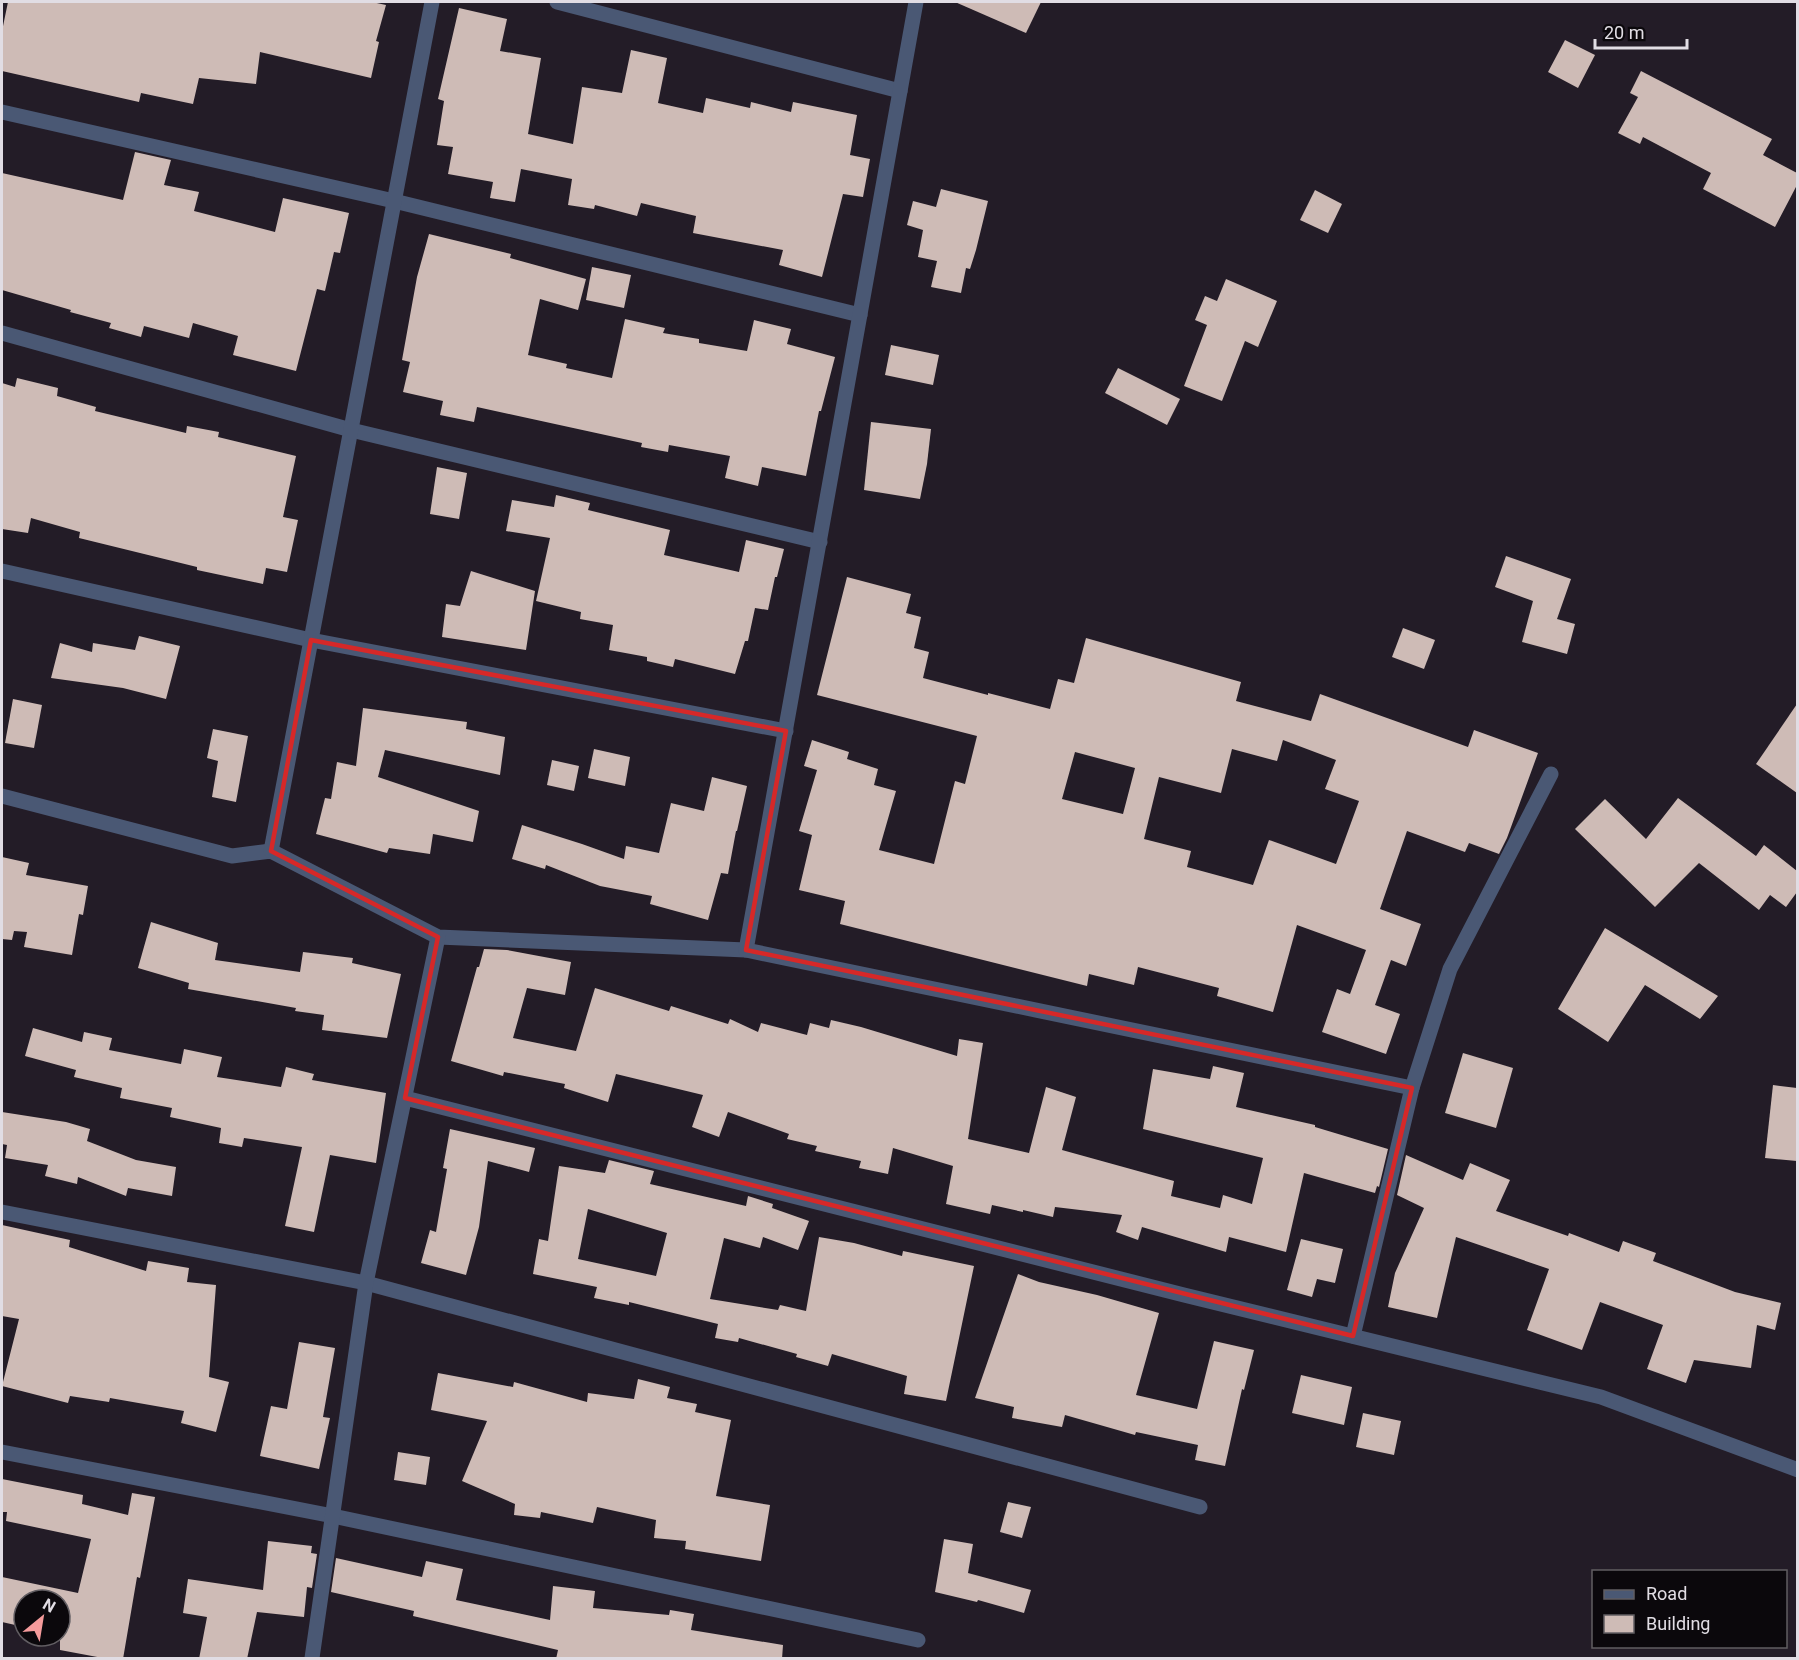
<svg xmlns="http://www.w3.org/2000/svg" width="1799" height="1660" font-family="Roboto,sans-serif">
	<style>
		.building { fill: #cebbb6; fill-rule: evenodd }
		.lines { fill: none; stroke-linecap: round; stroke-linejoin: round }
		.minor { stroke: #4a5874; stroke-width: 15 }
		.marked { fill: none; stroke: #d62828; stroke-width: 4.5; stroke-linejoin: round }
	</style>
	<rect width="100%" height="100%" fill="#231c27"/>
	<g class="building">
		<polygon points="8,2 372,2 386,5 376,41 379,42 371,78 260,52 256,84 199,78 193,104 141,93 139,102 2,71 2,31"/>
		<polygon points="955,2 1041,2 1026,33"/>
		<polygon points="459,8 507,19 500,51 541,58 528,134 573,144 582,87 622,93 631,50 667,58 658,103 703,113 706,98 750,108 751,102 791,112 793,102 857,115 850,155 870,159 863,197 843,194 822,277 779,265 783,250 693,233 696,216 641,203 637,216 595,205 594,209 568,205 572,179 521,169 515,202 490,198 493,182 448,174 453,147 437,145 444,101 438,99"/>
		<polygon points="1565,40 1595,55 1578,88 1548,72"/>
		<polygon points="1641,71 1772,139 1763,155 1797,173 1797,185 1775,227 1703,189 1711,173 1643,137 1640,144 1618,133 1638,97 1630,93"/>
		<polygon points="135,152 171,160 164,185 199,192 194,211 275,232 283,198 349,213 340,253 334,252 325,291 317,289 296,371 233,355 238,336 193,323 189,338 144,326 141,337 109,328 111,323 70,312 71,310 2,290 2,173 123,200"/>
		<polygon points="941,189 988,201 976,250 970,269 966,268 961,293 931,287 937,261 918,257 923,230 907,225 913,201 936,207"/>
		<polygon points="1315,190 1342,204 1328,233 1300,220"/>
		<polygon points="429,234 511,254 510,258 586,279 578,310 540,299 528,355 567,364 566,368 612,378 625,319 665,328 663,333 699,339 699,343 747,351 754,320 791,329 787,344 835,357 821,411 819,411 806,476 762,467 758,486 725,478 730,456 669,445 668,452 641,447 642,443 477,407 474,422 440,415 443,401 403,392 410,362 402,360 417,277"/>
		<polygon points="592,267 631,275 624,308 586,300"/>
		<polygon points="1226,279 1277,301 1258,347 1245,341 1222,401 1184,386 1207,325 1195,320 1205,296 1217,301"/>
		<polygon points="891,345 939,355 933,385 885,375"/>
		<polygon points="1118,368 1180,399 1167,425 1105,393"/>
		<polygon points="17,378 58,388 57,396 96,407 95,411 186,433 187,426 219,432 218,437 296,456 283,517 298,520 287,572 266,568 263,584 197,570 197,567 79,538 80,532 31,518 28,533 2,529 2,383 15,387"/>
		<polygon points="871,422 931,429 927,464 920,499 864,490"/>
		<polygon points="437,467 467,473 459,519 430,514"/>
		<polygon points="556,495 590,503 588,510 670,530 664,555 739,572 746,540 784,549 777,577 775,577 768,610 755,608 748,641 745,641 735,674 675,659 673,667 647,661 647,657 609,650 613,625 580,619 581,612 536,601 550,538 506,531 512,500 554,507"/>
		<polygon points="1506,556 1571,579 1557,619 1575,624 1567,654 1522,642 1533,601 1495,587"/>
		<polygon points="471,571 535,591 526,650 442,637 446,604 460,606"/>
		<path d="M847 577 911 594 906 613 921 617 914 648 929 652 923 678 988 695V693L1050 709 1058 679 1074 683 1086 638 1241 682 1236 701 1311 721 1320 694 1468 747 1474 730 1538 753 1507 838 1499 854 1469 843 1465 852 1407 831 1380 909 1421 924 1406 966 1391 960 1375 1005 1400 1014 1386 1054 1322 1032 1337 989 1350 994 1366 950 1297 925 1273 1012 1217 996 1219 988 1138 967 1134 985 1089 974 1087 986 840 924 845 901 799 890 812 835 799 831 817 770 804 766 812 740 849 752 847 759 878 769 874 785 896 791 879 850 934 864 955 781 965 784 977 736 817 695ZM1283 740 1336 760 1325 789 1359 801 1336 864 1269 840 1253 885 1187 867 1191 851 1144 839 1159 777 1221 793 1232 749 1277 761ZM1075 752 1135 768 1123 814 1062 799Z"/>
		<polygon points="1403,628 1435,640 1424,669 1392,657"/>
		<polygon points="139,636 180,646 166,699 123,688 51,678 60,643 92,652 93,643 135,650"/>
		<polygon points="13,699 42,705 34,748 5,743"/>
		<polygon points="1797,704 1797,793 1756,764"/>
		<polygon points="363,708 467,722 466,729 505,737 500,775 385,750 378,777 479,811 473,842 433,834 430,854 389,848 387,853 316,834 325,798 331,799 337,762 356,766"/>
		<polygon points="213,729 248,736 236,802 212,797 218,761 207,758"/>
		<polygon points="594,749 630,757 625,786 588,778"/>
		<polygon points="552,760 579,766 574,791 547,785"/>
		<polygon points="712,777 747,786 737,831 736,831 728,874 721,873 708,920 650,904 652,896 600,886 546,865 545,869 512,859 522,825 582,844 624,859 626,846 659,853 671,803 704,811"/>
		<polygon points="1678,798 1756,856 1764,845 1797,871 1797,892 1786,907 1770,895 1759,910 1699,863 1655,907 1575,829 1605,799 1646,839"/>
		<polygon points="2,857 29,863 26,875 88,886 83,915 79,914 72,955 24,947 27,932 14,931 12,940 2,939"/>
		<polygon points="151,922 218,943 215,960 300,972 303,952 353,958 352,963 401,974 387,1038 322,1030 324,1015 295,1011 296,1008 188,989 189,983 138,968"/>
		<polygon points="1605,928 1718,996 1700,1019 1645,985 1608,1042 1558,1009"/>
		<polygon points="484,949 507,950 571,962 565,995 527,988 513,1038 576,1051 595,988 669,1011 671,1006 728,1024 730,1019 758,1032 761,1023 807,1035 810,1023 829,1028 831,1020 861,1027 957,1056 959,1039 983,1043 968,1139 1029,1153 1046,1087 1076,1097 1062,1150 1174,1181 1171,1196 1220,1208 1223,1195 1252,1204 1263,1158 1143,1129 1153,1069 1210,1079 1213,1066 1244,1073 1236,1107 1315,1125 1315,1127 1388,1149 1379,1187 1377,1186 1375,1193 1304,1173 1286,1252 1229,1237 1226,1252 1142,1227 1138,1240 1116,1232 1122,1215 1055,1207 1053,1217 1023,1210 1023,1212 992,1205 990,1214 946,1204 953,1166 893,1148 888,1174 859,1168 861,1161 815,1151 817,1146 787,1139 789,1134 728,1112 719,1137 692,1127 703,1095 616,1074 608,1102 564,1088 565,1084 504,1072 503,1076 451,1061 477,967 479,967"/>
		<polygon points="33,1028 82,1042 84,1032 112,1038 109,1050 181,1064 184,1049 222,1057 217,1077 281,1087 286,1067 314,1074 312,1080 386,1093 376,1163 330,1155 314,1232 285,1226 302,1147 244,1138 242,1147 219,1143 221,1128 170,1117 172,1108 120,1098 122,1088 74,1077 76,1070 25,1056"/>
		<polygon points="1463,1053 1513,1068 1496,1128 1445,1113"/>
		<polygon points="1773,1085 1797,1088 1797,1161 1765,1158"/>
		<polygon points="2,1112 66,1122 90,1129 87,1141 136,1160 176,1167 172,1196 128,1188 126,1196 78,1177 77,1184 45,1176 48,1165 5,1158 7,1145 2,1144"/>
		<polygon points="450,1129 535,1148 529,1172 488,1161 479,1227 466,1275 421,1263 430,1230 436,1232 447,1169 443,1168"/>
		<polygon points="1406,1155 1463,1180 1470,1163 1510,1180 1496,1211 1568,1236 1569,1233 1619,1252 1623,1241 1656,1253 1653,1261 1735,1292 1781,1303 1775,1330 1757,1325 1751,1368 1694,1360 1686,1383 1647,1369 1663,1325 1600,1302 1582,1350 1527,1330 1549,1269 1456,1237 1437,1318 1388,1307 1395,1273 1424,1208 1397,1195"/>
		<path d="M609 1160 654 1171 650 1184 746 1206 748 1196 773 1204 772 1208 809 1221 798 1250 763 1237 760 1248 724 1238 710 1299 778 1310 780 1305 806 1311 819 1237 854 1243 902 1256 903 1251 974 1266 946 1401 904 1394 907 1376 832 1354 828 1366 796 1357 797 1354 739 1338 738 1342 715 1338 718 1324 629 1302V1305L594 1298 597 1287 533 1274 539 1239 548 1241 559 1166 605 1173ZM588 1209 667 1233 656 1276 578 1259Z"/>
		<polygon points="2,1225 70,1240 69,1247 146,1271 148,1261 189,1268 187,1282 216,1285 209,1377 229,1382 216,1432 181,1423 184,1411 110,1398 109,1402 70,1396 68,1403 2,1386 19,1319 2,1316"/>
		<polygon points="1301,1239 1343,1249 1335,1283 1317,1279 1312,1297 1287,1290"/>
		<polygon points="1018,1274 1039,1282 1097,1295 1159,1313 1136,1395 1197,1409 1214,1341 1254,1350 1244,1390 1242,1389 1225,1466 1195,1460 1198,1445 1136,1432 1135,1435 1065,1415 1062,1427 1012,1418 1014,1407 975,1398"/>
		<polygon points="299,1342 335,1348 323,1417 330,1418 319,1469 260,1456 271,1406 287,1409"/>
		<polygon points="438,1373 513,1387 514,1382 587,1402 588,1393 634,1399 638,1379 670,1387 667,1398 697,1404 695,1412 731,1420 716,1496 770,1505 761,1561 685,1549 686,1541 654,1538 656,1520 597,1507 593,1523 541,1512 540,1518 514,1515 515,1504 462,1481 487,1421 431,1410"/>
		<polygon points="1301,1375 1352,1387 1344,1425 1292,1413"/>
		<polygon points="1363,1413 1401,1421 1394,1455 1356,1447"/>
		<polygon points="398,1452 430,1457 426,1485 394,1480"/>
		<polygon points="2,1479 83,1495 82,1504 128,1515 132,1493 155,1497 140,1578 137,1577 123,1659 108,1659 60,1650 60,1600 24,1600 24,1627 2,1622 2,1577 78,1593 91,1539 6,1521 7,1512 2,1512"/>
		<polygon points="1008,1502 1031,1507 1022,1538 1000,1532"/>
		<polygon points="944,1539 973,1544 968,1573 1031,1590 1024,1613 978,1600 977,1602 935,1592"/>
		<polygon points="268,1541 312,1546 311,1553 317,1554 312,1588 307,1587 304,1617 257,1612 247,1659 199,1659 207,1617 183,1613 188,1579 263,1590"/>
		<polygon points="336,1558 422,1577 426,1561 463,1569 456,1600 550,1620 553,1586 595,1591 593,1608 669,1615 670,1610 694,1614 691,1630 783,1645 782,1659 556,1659 558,1650 413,1616 414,1611 331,1592"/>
	</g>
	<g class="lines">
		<g class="minor">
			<polyline points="557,2 900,91"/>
			<polyline points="2,112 394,201 860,315"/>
			<polyline points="2,333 351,430 820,542"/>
			<polyline points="2,571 311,640 786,731"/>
			<polyline points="2,796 232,856 271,851 438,937 746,950 1412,1088"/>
			<polyline points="271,851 432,2"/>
			<polyline points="746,950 916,2"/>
			<polyline points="405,1098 1184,1295 1601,1397 1798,1470"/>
			<polyline points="2,1212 366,1283 1200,1507"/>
			<polyline points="1353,1336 1412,1088 1450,969 1551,774"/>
			<polyline points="2,1452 333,1516 918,1640"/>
			<polyline points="312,1658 366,1283 438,937"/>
		</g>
	</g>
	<path class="marked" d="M311 640 786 731 746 950 1412 1088 1353 1336 405 1098 438 937 271 851Z"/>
	<rect width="1799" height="1660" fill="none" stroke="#e1dde4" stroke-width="6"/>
	<rect x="1592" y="1570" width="195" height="78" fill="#0b080c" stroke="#615d62" stroke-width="1.5"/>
	<rect x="1604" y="1590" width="30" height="9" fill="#4a5874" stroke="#615d62" stroke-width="1.5"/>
	<text x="1646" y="1600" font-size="18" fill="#e1dde4">Road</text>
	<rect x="1604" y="1615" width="30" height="18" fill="#cebbb6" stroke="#615d62" stroke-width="1.5"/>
	<text x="1646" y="1630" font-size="18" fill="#e1dde4">Building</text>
	<g transform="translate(42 1618) rotate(30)"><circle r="28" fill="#0b080c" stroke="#615d62" stroke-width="1.5"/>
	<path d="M0-4.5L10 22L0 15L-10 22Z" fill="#f59b9c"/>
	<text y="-9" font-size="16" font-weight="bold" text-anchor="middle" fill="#e1dde4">N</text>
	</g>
	<path d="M1595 39v9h92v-9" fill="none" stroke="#e1dde4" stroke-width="3"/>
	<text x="1604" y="39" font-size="18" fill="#e1dde4" stroke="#0b080c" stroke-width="4.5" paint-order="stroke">20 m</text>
</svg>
